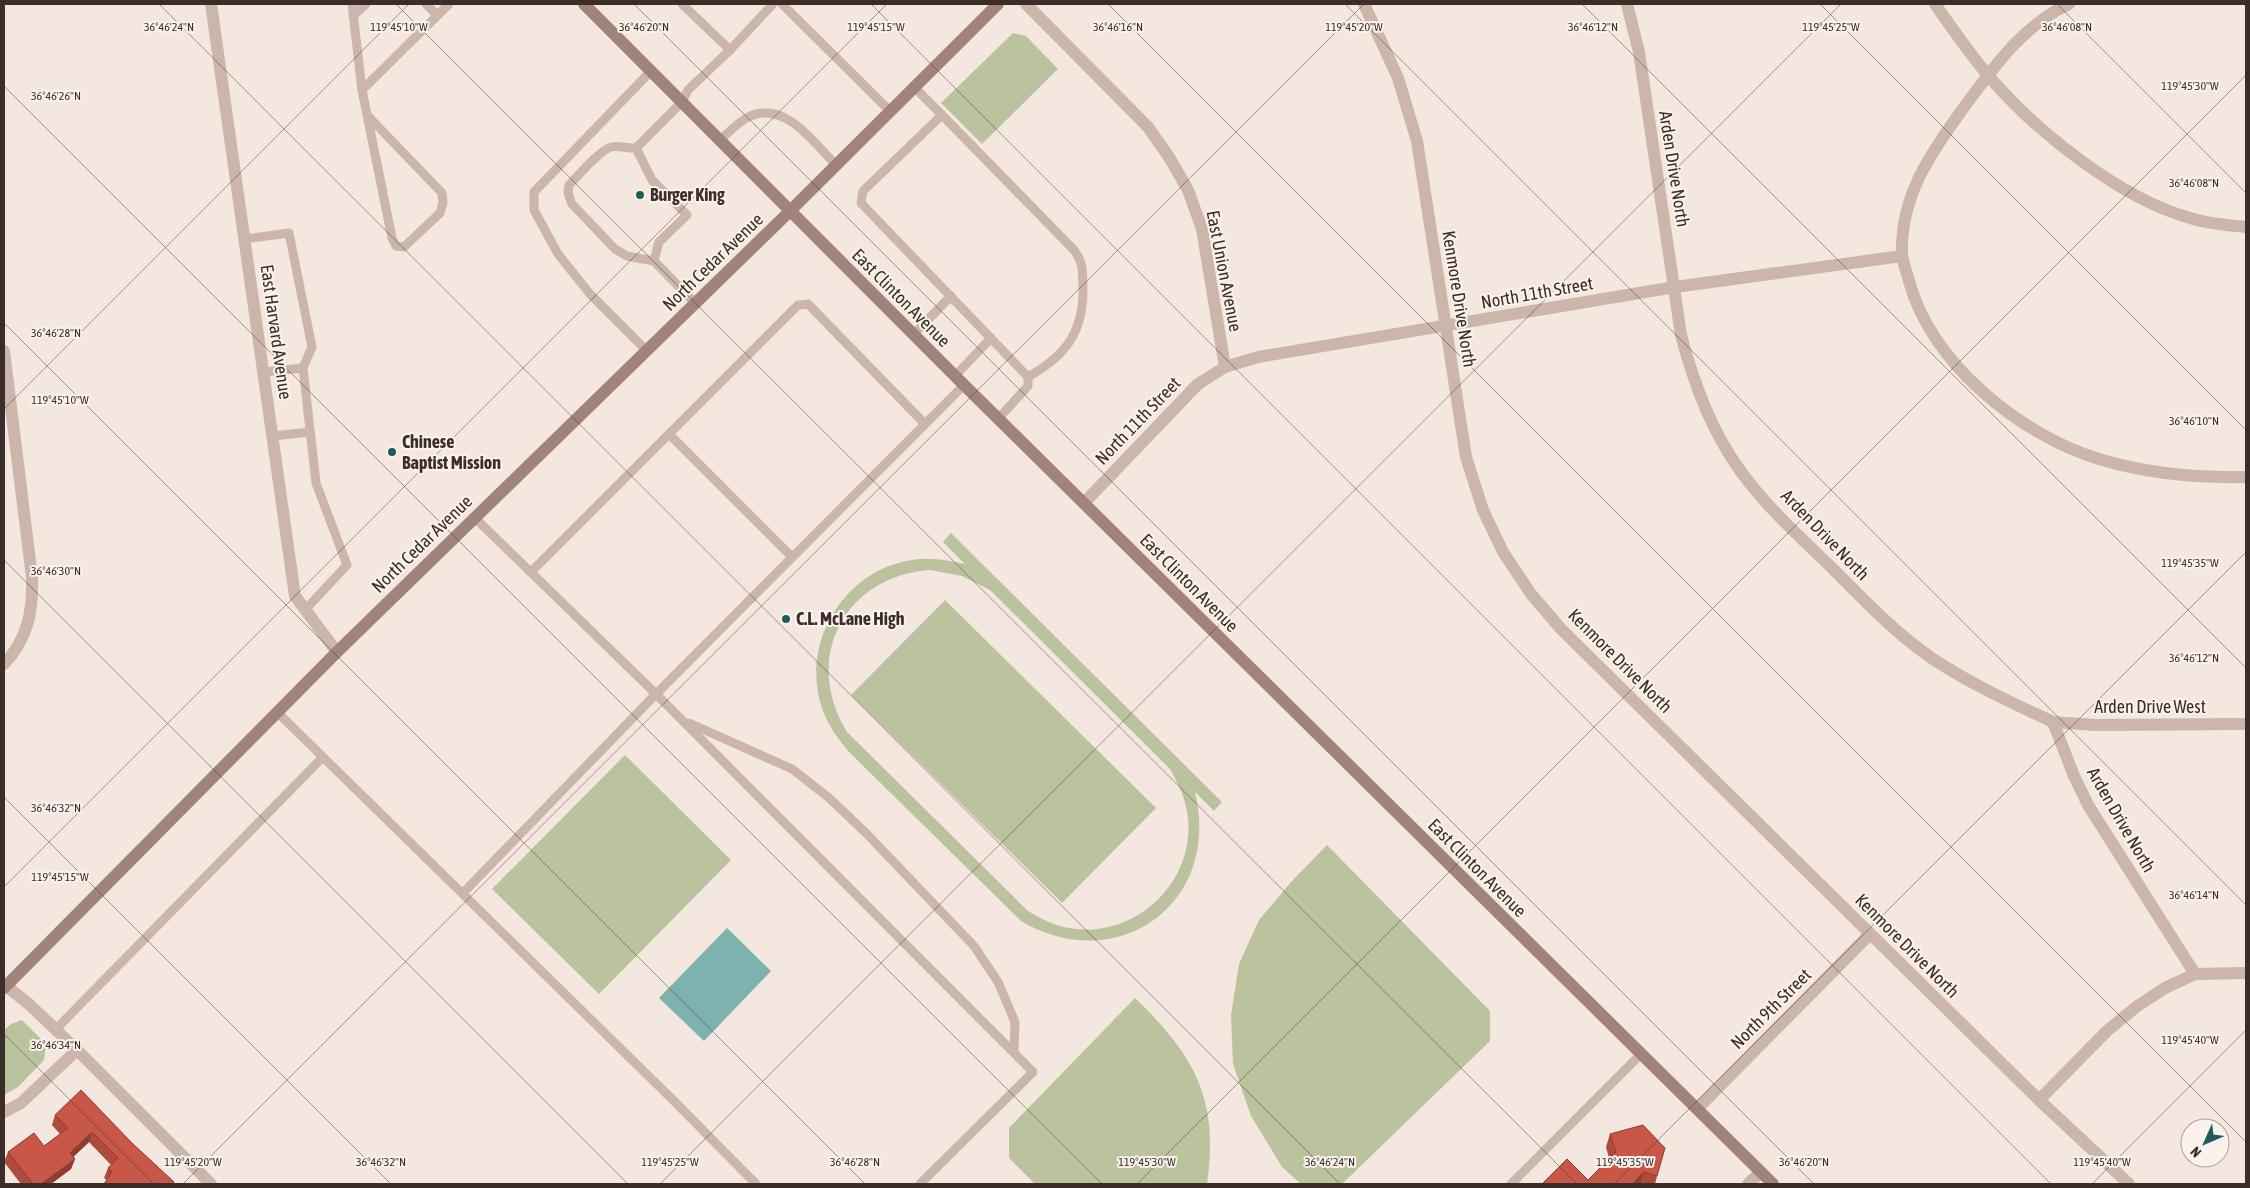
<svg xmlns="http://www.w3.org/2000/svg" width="2250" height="1188" font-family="'Asap Condensed',sans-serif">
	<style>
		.green { fill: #bbc39e; fill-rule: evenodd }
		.water { fill: #7db2ae }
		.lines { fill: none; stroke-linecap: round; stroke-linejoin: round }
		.service { stroke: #ccb5aa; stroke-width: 9 }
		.minor { stroke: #ccb5aa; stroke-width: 12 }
		.secondary { stroke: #a0847b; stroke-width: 12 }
		.wall { fill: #ad4b3d }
		.shaded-wall { fill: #8d3d32 }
		.building { fill: #c95747; stroke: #8d3d32 }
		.ticks { fill: none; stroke: #3a2d2a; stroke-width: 1; stroke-opacity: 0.45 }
		.poi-dot { fill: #1d5d59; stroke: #fbf2ec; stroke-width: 2 }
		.labels { text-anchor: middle; stroke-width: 4; stroke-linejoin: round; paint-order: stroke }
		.street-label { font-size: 18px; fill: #3a2d2a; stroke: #fbf2ec }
		.poi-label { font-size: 18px; font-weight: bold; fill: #3a2d2a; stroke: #fbf2ec; text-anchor: start }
		.ticks-label { font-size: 12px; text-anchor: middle; fill: #3a2d2a; stroke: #fbf2ec; stroke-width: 4; stroke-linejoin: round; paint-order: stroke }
	</style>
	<rect width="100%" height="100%" fill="#f4e7df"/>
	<g class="green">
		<polygon points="1013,33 1026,36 1058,69 982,144 941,103"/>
		<path d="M951 533 1222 802 1214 811 1195 792C1222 903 1118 978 1021 921L850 753C838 739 828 726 822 708 800 643 844 570 912 560 931 557 947 560 965 564L943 542ZM930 570 962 576 990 590 1170 769C1179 785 1186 800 1188 818 1194 881 1139 935 1077 929 1059 928 1043 920 1028 911L847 732C802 659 844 576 930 570Z"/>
		<polygon points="945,600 1156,808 1062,903 851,695"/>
		<polygon points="625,755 731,860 599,994 492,889"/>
		<polygon points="1327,845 1490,1011 1490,1041 1342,1184 1301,1184 1282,1167 1251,1116 1233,1064 1231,1015 1239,964 1259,920 1291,882"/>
		<path d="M1135 998C1195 1056 1219 1099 1207 1184H1035L1009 1158V1128Z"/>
		<polygon points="22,1020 46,1044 44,1060 18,1087 4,1095 4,1030 11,1024"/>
	</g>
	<polygon class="water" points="727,928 771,971 704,1041 659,998"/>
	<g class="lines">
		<g class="service">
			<polyline points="352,4 362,90"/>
			<polyline points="426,4 437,15"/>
			<polyline points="682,4 730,50 688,90 682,102 636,148 652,180 687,215 659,242 654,261 695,303"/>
			<polyline points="782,4 890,111"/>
			<polyline points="353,16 366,4"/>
			<polyline points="730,50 773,4"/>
			<polyline points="914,87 942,115 863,191 861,203 1028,377 1028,386 998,419"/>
			<path d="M942 115 1074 250C1084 264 1082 270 1083 286 1084 331 1067 355 1028 377"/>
			<polyline points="368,116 442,193 443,203 440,213 404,247 396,246 392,238 362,90 449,4"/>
			<path d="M719 141C728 133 739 121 750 116 786 101 814 143 836 165"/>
			<path d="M636 148C628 149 619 145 611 147 600 150 578 176 569 185L568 193 572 204 615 249 627 256 654 261"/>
			<polyline points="245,239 289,233 312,347 303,368 316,483 347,565 305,610"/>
			<polyline points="913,335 951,296"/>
			<polyline points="646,350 590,294 558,254 534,210 534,192 651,71"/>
			<polyline points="264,372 303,368"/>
			<polyline points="955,376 991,338"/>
			<polyline points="669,434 792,557"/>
			<polyline points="273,436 310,432"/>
			<polyline points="475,518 656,694 964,385"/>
			<polyline points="531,572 798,305 808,304 925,424"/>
			<polyline points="277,712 674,1101 756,1184"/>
			<polyline points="689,723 792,769 828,797 865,832 974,946 998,982 1015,1022 1014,1052"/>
			<polyline points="463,893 656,694 1033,1072 920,1184"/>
			<polyline points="56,1029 323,757"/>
			<polyline points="1511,1184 1641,1054"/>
		</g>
		<g class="minor">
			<polyline points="211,4 295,596 337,652"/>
			<polyline points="1026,4 1148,127 1169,157 1188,190 1202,229 1225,367"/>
			<polyline points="1364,4 1398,78 1417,141 1466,457 1483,510 1503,552 1531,594 1561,629 2039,1100 2129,1184"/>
			<path d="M1627 4 1639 52 1681 335C1693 381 1709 426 1737 466 1763 504 1799 536 1832 568 1864 600 1895 633 1933 659 1971 684 2012 703 2053 722L2074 776 2088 805 2195 974"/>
			<path d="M1935 4C1952 28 1968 52 1987 74 2034 130 2119 198 2190 218 2208 224 2228 225 2246 227"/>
			<path d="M2069 4C2021 26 1992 70 1962 110 1930 154 1900 197 1902 255 1903 263 1907 273 1909 281 1931 363 2020 435 2099 459 2148 474 2196 478 2246 477"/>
			<path d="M4 351 32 577C33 611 28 639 4 664"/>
			<polyline points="1084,503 1198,384 1225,367 1258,357 1675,287 1902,256"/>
			<polyline points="2053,722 2095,725 2246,724"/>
			<polyline points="4,984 30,1005 77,1050 211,1184"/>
			<polyline points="2039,1100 2107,1031 2136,1007 2165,988 2195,974 2246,973"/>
			<polyline points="1697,1109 1870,934"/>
			<polyline points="4,1112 21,1103 77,1050"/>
			<polyline points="1748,1184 1761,1172"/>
		</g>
		<g class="secondary">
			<polyline points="584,4 955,376 1773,1184"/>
			<polyline points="4,988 337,652 789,212 998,4"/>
		</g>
	</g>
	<g class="wall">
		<polygon points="55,1115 132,1143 107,1180 104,1178 108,1168 111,1165 89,1142 73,1157 75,1159 71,1169 51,1184 21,1184 4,1162 8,1152 44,1146 60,1134 52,1125"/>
		<polygon points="1610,1134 1657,1176 1655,1184 1542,1184 1588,1180 1609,1158 1606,1147"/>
	</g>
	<g class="shaded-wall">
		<polygon points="92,1132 89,1142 67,1163 70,1153"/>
		<polygon points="75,1159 71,1169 51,1184 41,1184"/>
		<polygon points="1644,1172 1640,1184 1632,1184"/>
	</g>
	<g class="building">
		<polygon points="81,1090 132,1143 174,1182 172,1184 104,1184 112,1172 108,1168 118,1158 92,1132 70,1153 75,1159 41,1184 33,1184 8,1152 34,1133 44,1146 68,1128 55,1115"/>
		<polygon points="1643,1125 1665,1148 1657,1176 1644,1172 1632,1184 1542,1184 1567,1159 1588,1180 1616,1152 1610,1134"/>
	</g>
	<path class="ticks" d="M159 4 1340 1184M396 4 1577 1184M634 4 1814 1184M871 4 2051 1184M1108 4 2246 1142M1345 4 2246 905M1582 4 2246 668M1820 4 2246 430M2057 4 2246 193M4 86 1102 1184M4 323 865 1184M4 409 409 4M4 560 628 1184M4 797 391 1184M4 887 887 4M4 1034 154 1184M183 1184 1364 4M660 1184 1841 4M1137 1184 2246 75M1614 1184 2246 552M2092 1184 2246 1030"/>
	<g class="poi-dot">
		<circle cx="640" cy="195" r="5"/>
		<circle cx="392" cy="452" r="5"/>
		<circle cx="786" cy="619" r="5"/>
	</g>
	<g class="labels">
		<g class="street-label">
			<text transform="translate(1674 169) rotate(81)" y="6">Arden Drive North</text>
			<text transform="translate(713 262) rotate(-44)" y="6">North Cedar Avenue</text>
			<text transform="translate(1224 271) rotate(79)" y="6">East Union Avenue</text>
			<text transform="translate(1537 293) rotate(-10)" y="6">North 11th Street</text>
			<text transform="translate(901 298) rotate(45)" y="6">East Clinton Avenue</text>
			<text transform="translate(1459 299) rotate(81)" y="6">Kenmore Drive North</text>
			<text transform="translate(276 332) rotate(82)" y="6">East Harvard Avenue</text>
			<text transform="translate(1138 421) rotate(-46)" y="6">North 11th Street</text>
			<text transform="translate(1825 535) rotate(46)" y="6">Arden Drive North</text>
			<text transform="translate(422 544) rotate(-44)" y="6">North Cedar Avenue</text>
			<text transform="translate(1189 583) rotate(45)" y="6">East Clinton Avenue</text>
			<text transform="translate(1620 661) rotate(45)" y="6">Kenmore Drive North</text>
			<text x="2150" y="713">Arden Drive West</text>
			<text transform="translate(2121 820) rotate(60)" y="6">Arden Drive North</text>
			<text transform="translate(1477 868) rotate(45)" y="6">East Clinton Avenue</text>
			<text transform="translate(1907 946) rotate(45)" y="6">Kenmore Drive North</text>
			<text transform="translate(1771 1009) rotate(-45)" y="6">North 9th Street</text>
		</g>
		<g class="poi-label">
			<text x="650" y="201">Burger King</text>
			<text x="402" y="448">Chinese<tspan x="402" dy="21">Baptist Mission</tspan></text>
			<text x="796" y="625">C.L. McLane High</text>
		</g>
	</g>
	<g class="ticks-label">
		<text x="169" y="31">36°46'24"N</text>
		<text x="399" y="31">119°45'10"W</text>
		<text x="644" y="31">36°46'20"N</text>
		<text x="876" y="31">119°45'15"W</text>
		<text x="1118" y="31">36°46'16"N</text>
		<text x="1354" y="31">119°45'20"W</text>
		<text x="1593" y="31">36°46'12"N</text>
		<text x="1831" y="31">119°45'25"W</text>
		<text x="2067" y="31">36°46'08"N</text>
		<text x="2190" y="90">119°45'30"W</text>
		<text x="56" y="100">36°46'26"N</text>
		<text x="2194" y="187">36°46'08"N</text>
		<text x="56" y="337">36°46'28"N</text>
		<text x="60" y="404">119°45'10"W</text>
		<text x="2194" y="425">36°46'10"N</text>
		<text x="2190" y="567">119°45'35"W</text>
		<text x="56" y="575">36°46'30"N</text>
		<text x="2194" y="662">36°46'12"N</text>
		<text x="56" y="812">36°46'32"N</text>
		<text x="60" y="881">119°45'15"W</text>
		<text x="2194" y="899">36°46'14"N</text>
		<text x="2190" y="1044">119°45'40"W</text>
		<text x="56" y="1049">36°46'34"N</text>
		<text x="193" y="1166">119°45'20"W</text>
		<text x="670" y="1166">119°45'25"W</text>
		<text x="1147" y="1166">119°45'30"W</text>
		<text x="1625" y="1166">119°45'35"W</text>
		<text x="381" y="1166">36°46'32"N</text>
		<text x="855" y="1166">36°46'28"N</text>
		<text x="1330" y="1166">36°46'24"N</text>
		<text x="1804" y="1166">36°46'20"N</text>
		<text x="2102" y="1166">119°45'40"W</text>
	</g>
	<rect width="2250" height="1188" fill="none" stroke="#3a2d2a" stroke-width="10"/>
	<g transform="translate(2205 1143) rotate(225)"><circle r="24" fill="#fbf2ec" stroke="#aea39e"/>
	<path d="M0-4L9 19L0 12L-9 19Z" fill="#1d5d59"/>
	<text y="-8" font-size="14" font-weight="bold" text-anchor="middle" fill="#3a2d2a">N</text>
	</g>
</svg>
